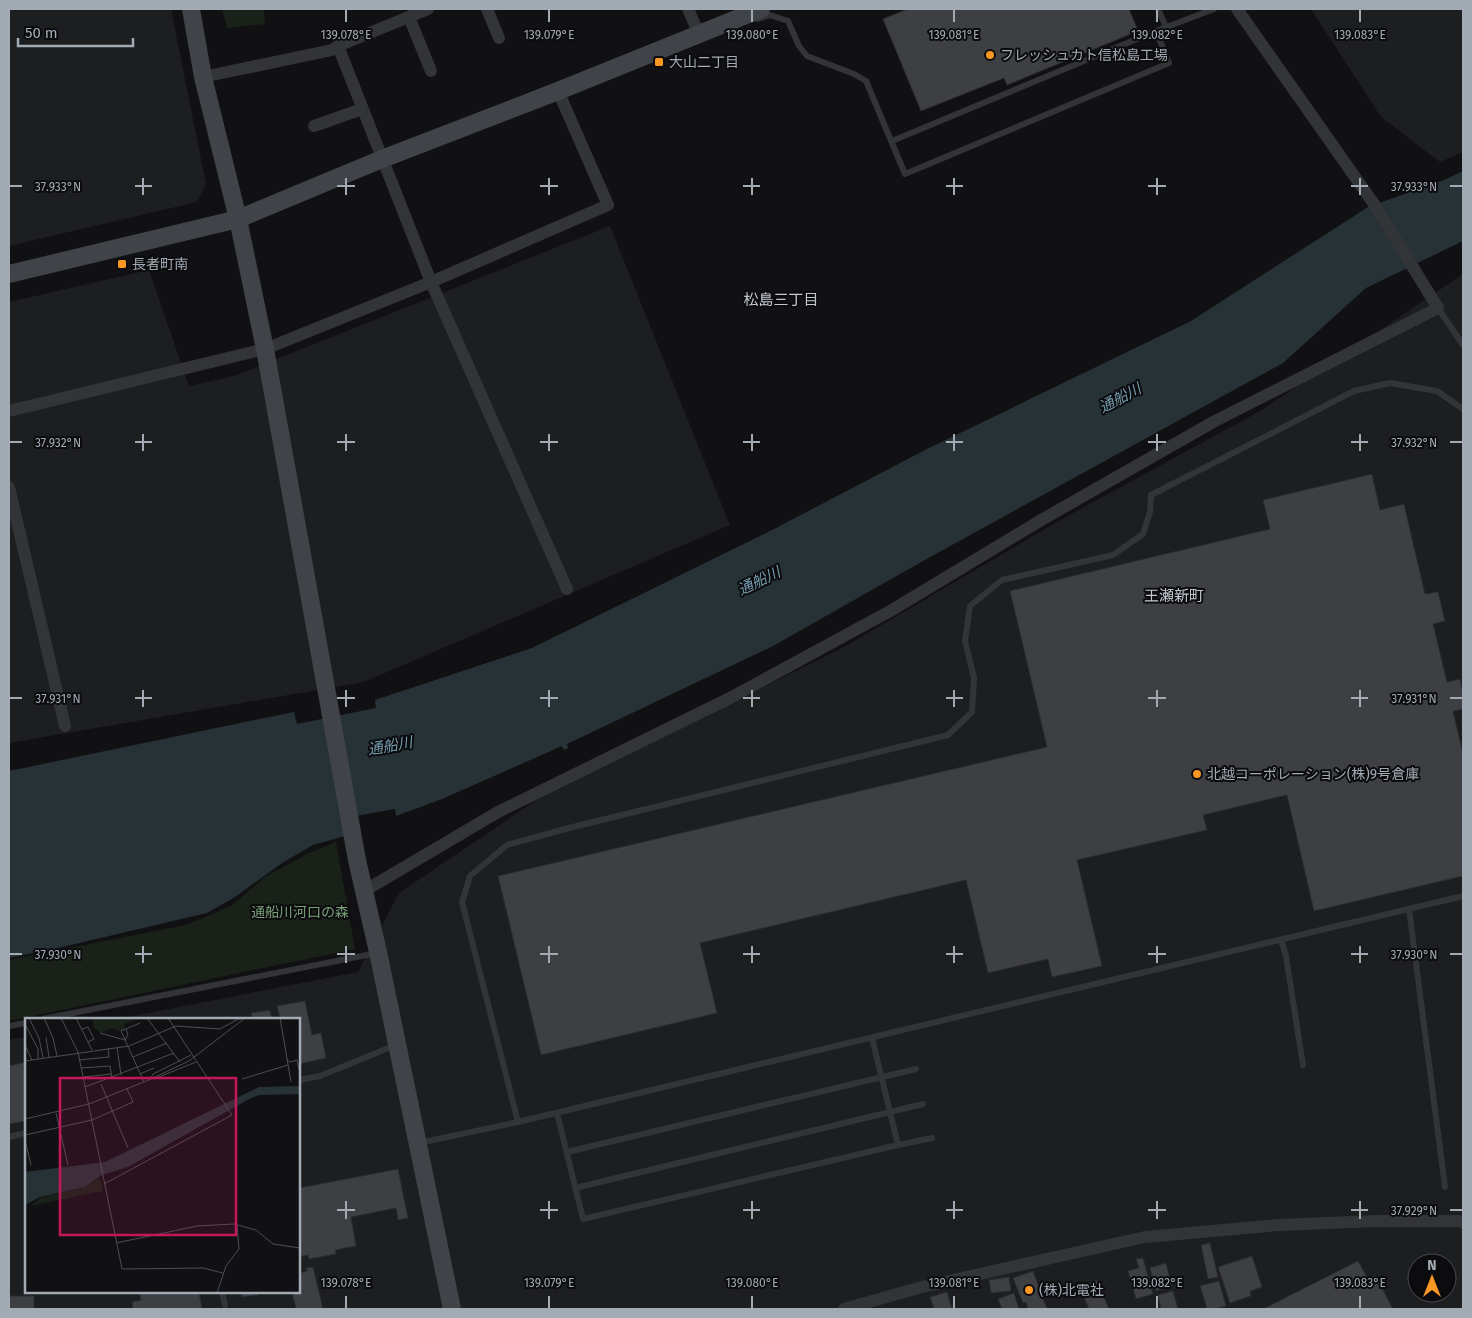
<svg xmlns="http://www.w3.org/2000/svg" width="1472" height="1318" font-family="'Fira Sans','Noto Sans JP',sans-serif">
	<style>
		.built { fill: #1d1e20; fill-rule: evenodd }
		.green { fill: #192119 }
		.water { fill: #273237 }
		.building { fill: #3d3f43; stroke: #2b2c2f }
		.lines { fill: none; stroke-linecap: round; stroke-linejoin: round }
		.lane { stroke: #323438; stroke-width: 6 }
		.street { stroke: #323438; stroke-width: 12 }
		.secondary { stroke: #404348; stroke-width: 18 }
		.ticks { fill: none; stroke: #a2aab4; stroke-width: 2 }
		.poi-dot { fill: #fa9622; stroke: #0c0c0e; stroke-width: 2 }
		.labels { text-anchor: middle; stroke-width: 4; stroke-linejoin: round; paint-order: stroke }
		.poi-label { font-size: 14px; fill: #a2aab4; stroke: #0c0c0e; text-anchor: start }
		.park-label { font-size: 14px; fill: #7aa178; stroke: #0c0c0e }
		.neighbourhood-label { font-size: 15px; fill: #c3c8d0; stroke: #0c0c0e }
		.water-label { font-size: 15px; font-style: italic; fill: #769eb2; stroke: #0c0c0e }
		.inset-road { fill: none; stroke: #4b4e53; stroke-width: 1 }
		.view { fill: #c2185b; fill-opacity: 0.15; stroke: #c2185b; stroke-width: 2.5 }
		.inset-edge { fill: none; stroke: #a2aab4; stroke-width: 2.5 }
		.ticks-label { font-size: 12px; text-anchor: middle; fill: #a2aab4; stroke: #0c0c0e; stroke-width: 4; stroke-linejoin: round; paint-order: stroke }
	</style>
	<rect width="100%" height="100%" fill="#111113"/>
	<g class="built">
		<polygon points="9,9 171,9 206,184 197,202 9,246"/>
		<polygon points="1311,9 1463,9 1463,152 1440,162 1381,117"/>
		<polygon points="610,226 730,525 364,682 9,743 9,302 149,270 189,386 234,376"/>
		<path d="M1463 274V1309H9V1040L26 1037V1292H299V1019H117L358 972 399 893 544 795 842 648 1062 519 1262 410ZM1417 1263H1447V1293H1417Z"/>
	</g>
	<g class="green">
		<polygon points="222,9 264,9 265,24 227,28"/>
		<polygon points="336,842 355,949 9,1021 9,960 186,925 231,906 265,877 307,854"/>
	</g>
	<polygon class="water" points="1463,171 1463,241 1366,288 1283,363 923,561 773,646 567,744 568,748 564,750 562,746 442,799 396,816 395,809 350,817 352,834 313,845 282,863 235,897 207,913 58,948 9,958 9,771 294,712 297,724 376,708 375,700 532,648 774,529 927,449 1191,321 1368,207 1444,180"/>
	<g class="building">
		<polygon points="908,9 1129,9 1138,31 1007,85 1004,78 921,111 883,19"/>
		<polygon points="1372,474 1380,510 1404,504 1425,594 1438,592 1445,621 1433,624 1447,682 1460,679 1463,695 1463,709 1453,711 1463,754 1463,876 1314,911 1287,795 1203,815 1207,830 1077,860 1102,966 1052,977 1048,959 988,973 966,880 700,943 717,1013 541,1055 498,876 1047,747 1010,591 1270,529 1263,500"/>
		<polygon points="305,1001 312,1035 321,1033 326,1058 299,1064 299,1019 280,1019 277,1006"/>
		<polygon points="270,1010 272,1019 253,1019 251,1013"/>
		<polygon points="26,1062 26,1121 9,1124 9,1066"/>
		<polygon points="398,1169 408,1218 398,1220 396,1208 351,1217 356,1246 335,1250 336,1254 309,1259 308,1255 299,1257 299,1188"/>
		<polygon points="1210,1243 1218,1277 1208,1279 1201,1245"/>
		<polygon points="1252,1256 1262,1287 1250,1291 1251,1296 1230,1303 1218,1267"/>
		<polygon points="1143,1258 1153,1294 1136,1299 1128,1271 1139,1268 1136,1259"/>
		<polygon points="1358,1261 1368,1279 1375,1275 1393,1309 1263,1309"/>
		<polygon points="1166,1263 1172,1286 1156,1291 1150,1268"/>
		<polygon points="313,1267 323,1309 296,1309 292,1292 299,1292 299,1273 307,1271 306,1268"/>
		<polygon points="1033,1271 1047,1309 1028,1309 1026,1302 1023,1303 1013,1278"/>
		<polygon points="1009,1277 1011,1291 991,1293 989,1280"/>
		<polygon points="1097,1280 1109,1309 1089,1309 1080,1287"/>
		<polygon points="1219,1281 1226,1306 1216,1309 1207,1309 1200,1286"/>
		<polygon points="1173,1291 1178,1309 1161,1309 1158,1295"/>
		<polygon points="139,1292 199,1292 202,1309 133,1309 132,1302 141,1300"/>
		<polygon points="241,1292 257,1292 258,1295 242,1297"/>
		<polygon points="947,1292 952,1309 934,1309 930,1297"/>
		<polygon points="1014,1293 1019,1309 1002,1309 998,1299"/>
		<rect x="9" y="1296" width="25" height="13"/>
	</g>
	<g class="lines">
		<g class="lane">
			<polyline points="1158,9 1166,27"/>
			<polyline points="758,19 770,15 788,21 799,46 807,56 854,74 866,81 905,174 1169,63 1156,31 1214,9"/>
			<polyline points="892,141 1156,31"/>
			<polyline points="1438,308 1463,345"/>
			<polyline points="1463,409 1437,391 1390,383 1354,391 1151,495 1150,512 1143,534 1113,555 1002,580 970,606 965,641 974,678 972,712 948,735 569,828 507,845 470,876 462,902 518,1122 1463,896"/>
			<polyline points="1409,909 1445,1187"/>
			<polyline points="1281,940 1286,956 1303,1065"/>
			<polyline points="43,1019 377,953"/>
			<polyline points="9,1026 26,1023"/>
			<polyline points="299,1080 320,1076 396,1045"/>
			<polyline points="557,1113 583,1219 898,1145 872,1038"/>
			<polyline points="9,1137 26,1133"/>
			<polyline points="419,1143 518,1122"/>
			<polyline points="898,1145 932,1138"/>
			<polyline points="567,1152 916,1069"/>
			<polyline points="575,1188 923,1104"/>
			<polyline points="222,1292 225,1305"/>
		</g>
		<g class="street">
			<polyline points="487,9 499,38"/>
			<polyline points="688,9 699,34"/>
			<polyline points="409,17 431,71"/>
			<polyline points="338,46 431,282 567,589"/>
			<polyline points="203,77 332,50 338,46 428,9"/>
			<polyline points="314,126 362,109"/>
			<polyline points="9,411 265,349 431,282 608,205 558,91"/>
			<polyline points="9,487 65,726"/>
			<polyline points="364,891 498,812 730,698 892,610 1043,519 1215,421 1438,308 1374,204 1237,9"/>
			<polyline points="844,1309 922,1287 1145,1237 1279,1225 1377,1221 1459,1221 1463,1223"/>
		</g>
		<g class="secondary">
			<polyline points="191,9 203,77 238,219 265,349 357,860 378,952 452,1309"/>
			<polyline points="9,274 238,219 382,159 558,91 761,9"/>
		</g>
	</g>
	<path class="ticks" d="M346 10V22M549 10V22M752 10V22M954 10V22M1157 10V22M1360 10V22M143 178V195M346 178V195M549 178V195M752 178V195M954 178V195M1157 178V195M1360 178V195M10 186H22M135 186H152M337 186H355M540 186H558M743 186H760M946 186H963M1148 186H1166M1351 186H1368M1450 186H1462M143 434V451M346 434V451M549 434V451M752 434V451M954 434V451M1157 434V451M1360 434V451M10 442H22M135 442H152M337 442H355M540 442H558M743 442H760M946 442H963M1148 442H1166M1351 442H1368M1450 442H1462M143 690V707M346 690V707M549 690V707M752 690V707M954 690V707M1157 690V707M1360 690V707M10 698H22M135 698H152M337 698H355M540 698H558M743 698H760M946 698H963M1148 698H1166M1351 698H1368M1450 698H1462M143 946V963M346 946V963M549 946V963M752 946V963M954 946V963M1157 946V963M1360 946V963M10 954H22M135 954H152M337 954H355M540 954H558M743 954H760M946 954H963M1148 954H1166M1351 954H1368M1450 954H1462M346 1201V1219M549 1201V1219M752 1201V1219M954 1201V1219M1157 1201V1219M1360 1201V1219M337 1210H355M540 1210H558M743 1210H760M946 1210H963M1148 1210H1166M1351 1210H1368M1450 1210H1462M346 1296V1308M549 1296V1308M752 1296V1308M954 1296V1308M1157 1296V1308M1360 1296V1308"/>
	<g class="poi-dot">
		<circle cx="990" cy="55" r="5"/>
		<rect x="654" y="57" width="10" height="10" rx="2.5"/>
		<rect x="117" y="259" width="10" height="10" rx="2.5"/>
		<circle cx="1197" cy="774" r="5"/>
		<circle cx="1029" cy="1290" r="5"/>
	</g>
	<g class="labels">
		<g class="poi-label">
			<text x="1000" y="60">フレッシュカト信松島工場</text>
			<text x="669" y="67">大山二丁目</text>
			<text x="132" y="269">長者町南</text>
			<text x="1207" y="779">北越コーポレーション(株)9号倉庫</text>
			<text x="1039" y="1295">(株)北電社</text>
		</g>
		<g class="park-label">
			<text x="300" y="917">通船川河口の森</text>
		</g>
		<g class="neighbourhood-label">
			<text x="781" y="305">松島三丁目</text>
			<text x="1174" y="601">王瀬新町</text>
		</g>
		<g class="water-label">
			<text transform="translate(1120 398) rotate(-28)" y="5">通船川</text>
			<text transform="translate(759 581) rotate(-26)" y="5">通船川</text>
			<text transform="translate(390 746) rotate(-10)" y="5">通船川</text>
		</g>
	</g>
	<g transform="translate(25 1018)">
		<rect width="275" height="275" fill="#111113"/>
		<path d="M67 0H107L109 3 99 6 101 11 96 13 86 10 76 15 69 10ZM75 160 78 173 5 188 17 179 57 170Z" fill="#192119"/>
		<path d="M275 68V76L234 77 224 81 103 149 77 157 60 169 15 179 0 187V154L80 144 234 69Z" fill="#273237"/>
		<path class="inset-road" d="M4 0 14 20 18 40M19 0 28 20 32 38M36 0 53 34 97 251 178 250 198 255M51 0 67 32M122 0 155 44M255 0 266 64M115 5 96 13 119 64M0 6 13 31V41M57 11 63 9 69 21 63 24M75 15 100 22 103 17 101 11M21 19 24 39M0 27 7 42M92 29 96 57M108 39 142 25M261 41 265 44 272 42 275 56M54 42 84 39 83 30M0 43 104 28 151 8 195 11 215 0M56 50 85 48 87 61M115 56 129 50M58 59 86 56M126 60 128 56 166 37M129 61 171 44M217 61 263 47M76 66 103 130M60 69 149 35M31 95 43 147M0 101 64 86 126 61 164 43 220 0M0 117 67 102 108 84 102 71M0 122 6 147M79 166 207 97 143 0M91 225 172 208 209 206 231 212 248 226 275 230M192 275 201 248 214 231 212 207"/>
		<path class="view" d="M35 60H211V217H35Z"/>
		<rect width="275" height="275" class="inset-edge"/>
	</g>
	<g class="ticks-label">
		<text x="346" y="39">139.078°E</text>
		<text x="549" y="39">139.079°E</text>
		<text x="752" y="39">139.080°E</text>
		<text x="954" y="39">139.081°E</text>
		<text x="1157" y="39">139.082°E</text>
		<text x="1360" y="39">139.083°E</text>
		<text x="58" y="191">37.933°N</text>
		<text x="1414" y="191">37.933°N</text>
		<text x="58" y="447">37.932°N</text>
		<text x="1414" y="447">37.932°N</text>
		<text x="58" y="703">37.931°N</text>
		<text x="1414" y="703">37.931°N</text>
		<text x="58" y="959">37.930°N</text>
		<text x="1414" y="959">37.930°N</text>
		<text x="1414" y="1215">37.929°N</text>
		<text x="346" y="1287">139.078°E</text>
		<text x="549" y="1287">139.079°E</text>
		<text x="752" y="1287">139.080°E</text>
		<text x="954" y="1287">139.081°E</text>
		<text x="1157" y="1287">139.082°E</text>
		<text x="1360" y="1287">139.083°E</text>
	</g>
	<rect width="1472" height="1318" fill="none" stroke="#a2aab4" stroke-width="20"/>
	<g transform="translate(1432 1278)"><circle r="24" fill="#0c0c0e" stroke="#484b50"/>
	<path d="M0-4L9 19L0 12L-9 19Z" fill="#fa9622"/>
	<text y="-8" font-size="14" font-weight="bold" text-anchor="middle" fill="#a2aab4">N</text>
	</g>
	<path d="M18 38v8h115v-8" fill="none" stroke="#a2aab4" stroke-width="2.5"/>
	<text x="25" y="38" font-size="15" fill="#a2aab4" stroke="#0c0c0e" stroke-width="4" paint-order="stroke">50 m</text>
</svg>
